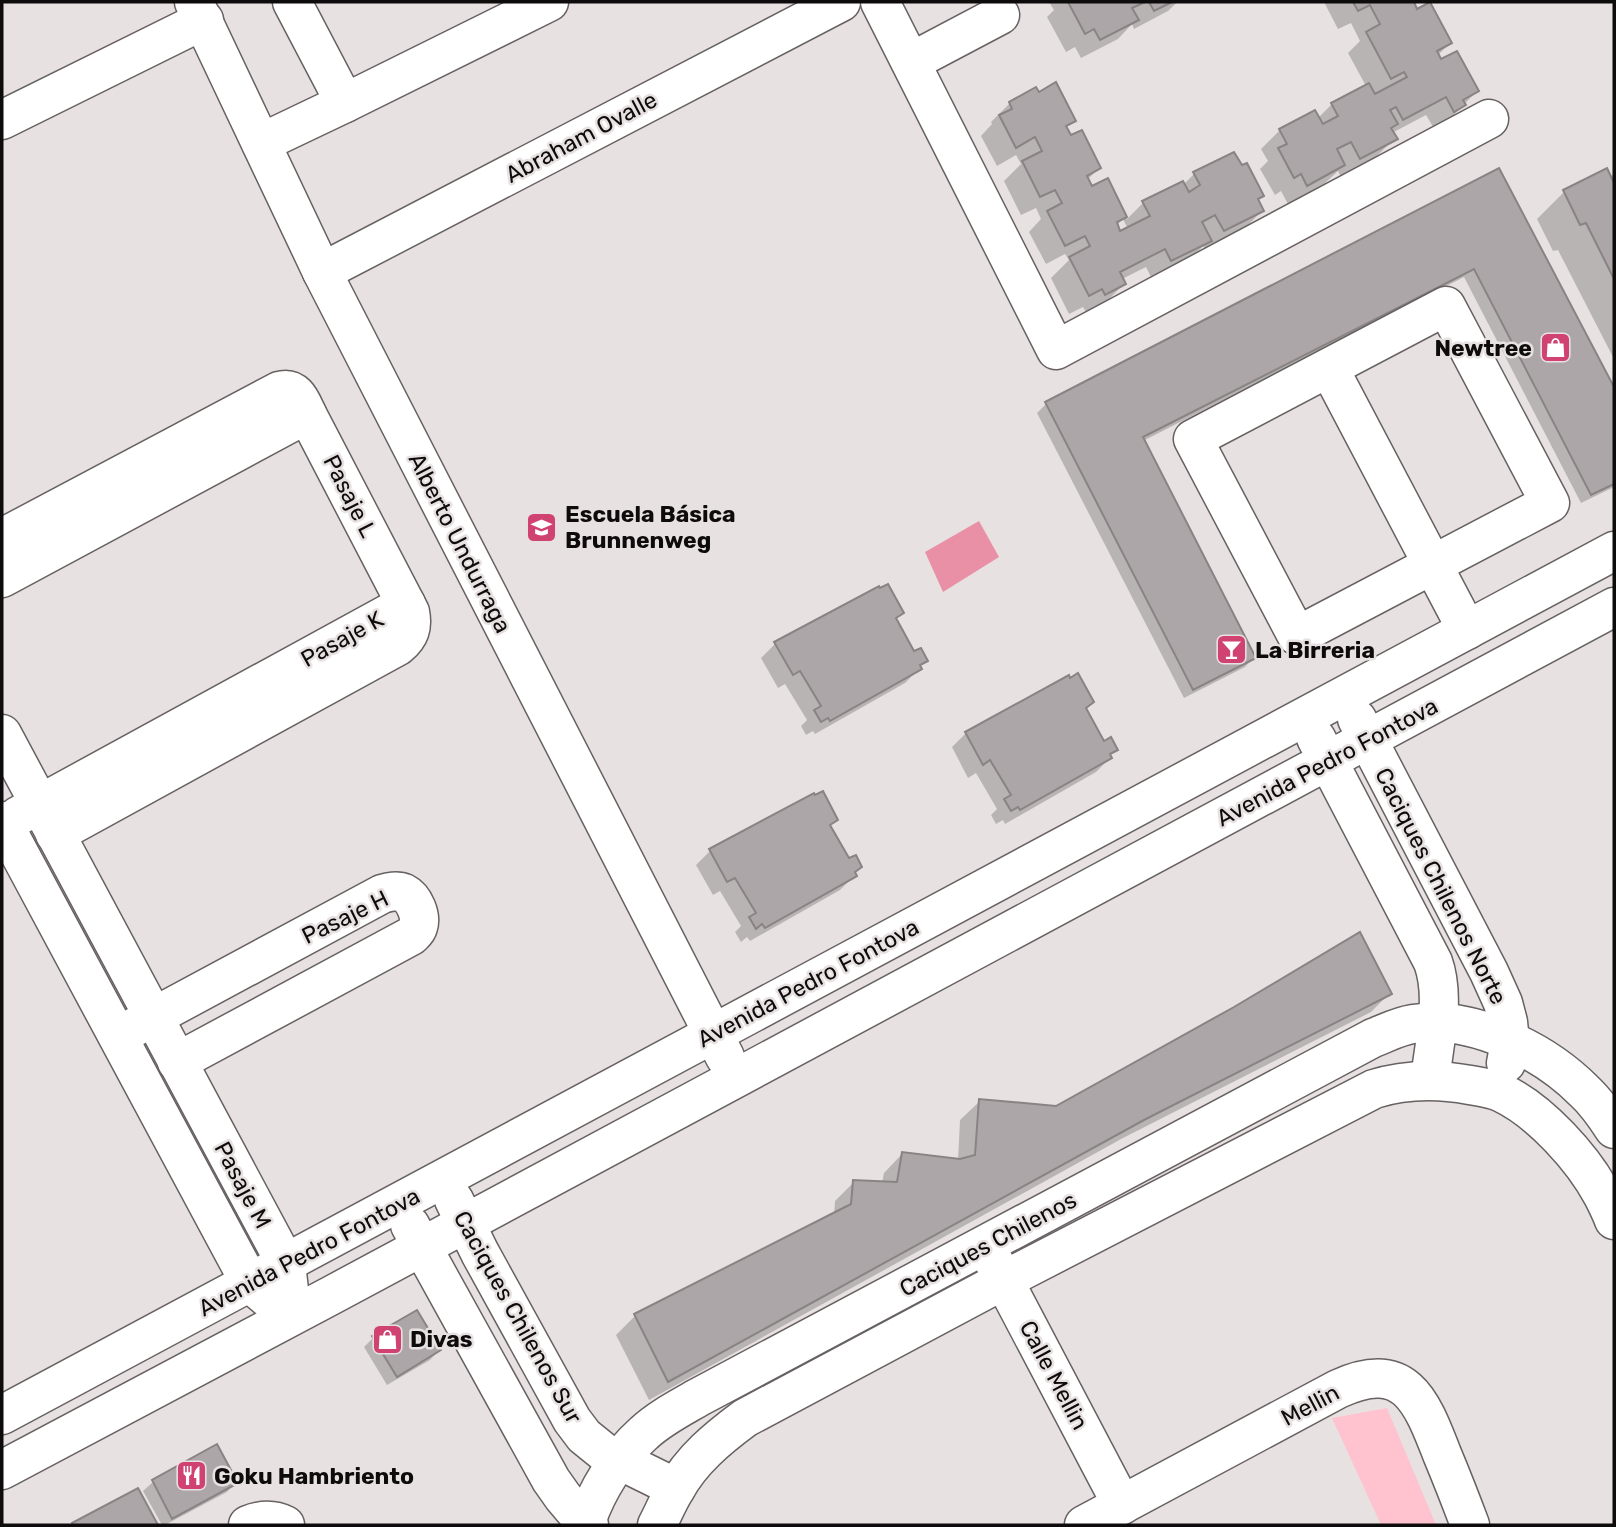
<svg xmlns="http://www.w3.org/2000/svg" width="1616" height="1527" font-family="Rubik,sans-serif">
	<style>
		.green { fill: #ffc3d0 }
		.water { fill: #ea90a6 }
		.shadow { fill: #0003; fill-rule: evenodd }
		.building { fill: #ada6a8; stroke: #898384; stroke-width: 2 }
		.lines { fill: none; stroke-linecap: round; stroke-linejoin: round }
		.minor-casing { stroke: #676162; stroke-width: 41 }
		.minor { stroke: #fff; stroke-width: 38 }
		.labels { text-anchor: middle; stroke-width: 5; stroke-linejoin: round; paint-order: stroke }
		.street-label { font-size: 23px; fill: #0d0b0b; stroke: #e8e1e2 }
		.poi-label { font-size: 23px; font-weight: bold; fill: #0d0b0b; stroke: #e8e1e2; text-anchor: start }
	</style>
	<rect width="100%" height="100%" fill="#e8e1e2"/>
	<polygon class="green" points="1387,1408 1436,1525 1381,1525 1332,1418"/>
	<polygon class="water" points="979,521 999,557 943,592 925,552"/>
	<g class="shadow">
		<polygon points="1049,2 1177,2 1168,11 1134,29 1132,24 1118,39 1081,58 1075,47 1066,52 1047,17 1054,10"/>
		<polygon points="1324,2 1412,2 1417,11 1450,43 1437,56 1477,91 1445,124 1435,130 1426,115 1392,133 1395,138 1376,157 1341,177 1338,171 1324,184 1288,204 1281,191 1275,195 1260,169 1268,161 1261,149 1280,130 1318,118 1332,104 1366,86 1348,53 1360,41 1351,23 1338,29"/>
		<path d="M1010 103 1073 120 1065 129 1099 168 1087 180 1091 188 1107 180 1127 219 1143 203 1183 185 1194 174 1262 195 1257 200 1262 211 1243 230 1205 249 1203 246 1191 259 1152 279 1146 267 1122 279 1124 284 1105 303 1086 312 1083 307 1069 314 1051 278 1069 260 1065 254 1046 264 1029 232 1041 219 1036 208 1021 215 1004 181 1021 164 1016 155 997 166 981 136 992 124 991 122ZM1123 219 1128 229 1120 233 1116 226Z"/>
		<polygon points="1498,170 1614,391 1614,487 1581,503 1464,277 1143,441 1254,657 1245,667 1184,698 1037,413 1046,404"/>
		<polygon points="1614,173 1614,359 1558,250 1553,251 1537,219 1564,192 1610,178"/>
		<polygon points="902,613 895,620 913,654 926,660 919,667 920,668 905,683 815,734 813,731 806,735 801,726 807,720 785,684 778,688 761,658 775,644"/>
		<polygon points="1084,709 1103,743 1116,750 1109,756 1110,758 1096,772 1005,824 1003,820 996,824 991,815 997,809 976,773 968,778 952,747 966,733"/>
		<polygon points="836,820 829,827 855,875 840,890 750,941 747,937 741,942 735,932 741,926 720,891 713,895 696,865 710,851"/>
		<polygon points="1390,993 1371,1012 1123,1138 649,1400 616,1335 635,1316 834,1215 835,1201 854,1182 882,1183 884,1173 903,1153 958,1161 960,1120 980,1101 1057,1108"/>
		<polygon points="373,1338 439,1350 430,1360 387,1385 364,1347"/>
		<polygon points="217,1447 236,1482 227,1492 165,1525 162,1525 143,1491 153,1482"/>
	</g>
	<g class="building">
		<polygon points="1068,2 1145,2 1132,8 1139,20 1100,40 1094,29 1085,34"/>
		<polygon points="1149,2 1172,2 1154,11"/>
		<polygon points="1353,2 1414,2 1417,9 1430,2 1452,43 1437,51 1441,59 1457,51 1479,91 1463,100 1466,105 1454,112 1446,97 1403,120 1396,107 1390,110 1398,124 1391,128 1398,139 1360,159 1351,142 1337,149 1345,165 1307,186 1301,174 1294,178 1278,148 1287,144 1279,129 1315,110 1323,124 1338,116 1331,103 1369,83 1375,94 1407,77 1404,72 1391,79 1366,32 1380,24 1370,5 1358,11"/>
		<polygon points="1056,82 1076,121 1066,126 1071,135 1082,130 1101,168 1087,176 1092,186 1108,178 1127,217 1117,222 1120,231 1150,216 1142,201 1183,181 1189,192 1200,185 1193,172 1234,152 1242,165 1247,163 1264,196 1258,199 1264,211 1224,231 1215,215 1202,222 1212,241 1171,261 1165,249 1120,272 1126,284 1105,295 1102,289 1089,296 1069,257 1090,246 1085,236 1065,246 1047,211 1062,203 1055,190 1040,197 1022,161 1042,151 1035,137 1016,148 999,115 1012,109 1009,102 1036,87 1039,92"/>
		<polygon points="1499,168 1614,387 1614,484 1591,495 1474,269 1143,437 1256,658 1193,690 1045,402"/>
		<polygon points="1607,168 1614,183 1614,279 1586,223 1580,225 1563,190"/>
		<polygon points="888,584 904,613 896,618 914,651 921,648 928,661 920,665 922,669 830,721 828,718 821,722 814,710 821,706 800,671 793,675 774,642 879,586 880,588"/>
		<polygon points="1078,673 1094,702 1086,708 1104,741 1111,737 1118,750 1110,754 1112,758 1020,810 1018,807 1011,811 1004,799 1011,795 990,760 983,765 965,732 1069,675 1070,678"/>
		<polygon points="823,791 838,820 830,825 849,858 856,855 862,867 855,872 857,876 765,928 762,924 756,929 749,917 756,913 735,878 727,882 709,849 814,793 815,795"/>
		<polygon points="1360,932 1392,994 1144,1120 668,1382 634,1314 851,1204 853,1180 897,1182 902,1152 960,1159 975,1155 979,1099 1056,1106 1234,1007"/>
		<polygon points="417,1310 441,1350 397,1377 372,1336"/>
		<polygon points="217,1444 238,1483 172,1519 152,1480"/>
		<polygon points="138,1488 158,1525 73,1525 72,1523"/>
	</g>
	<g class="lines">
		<defs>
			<g id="minor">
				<polyline points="194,2 322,272 725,1057"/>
				<polyline points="292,2 345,103"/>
				<polyline points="880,2 1056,350 1489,119"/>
				<polyline points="911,62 1000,15"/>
				<polyline points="2,120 204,20"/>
				<polyline points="261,143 345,103 549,2"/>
				<polyline points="322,272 841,2"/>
				<polygon points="1446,306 1550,503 1297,636 1193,439"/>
				<polyline points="1329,368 1467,630"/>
				<path d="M2 538 279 391C296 386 301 401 307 414L410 612C413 627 410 636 398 646L55 834"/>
				<polyline points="2,578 307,414"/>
				<polyline points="1357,719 1489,972 1503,1003 1508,1022 1510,1042 1506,1063"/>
				<polyline points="2,734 286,1264 289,1290"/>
				<path d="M1316 738 1433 962C1446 998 1434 1043 1430 1080"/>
				<polyline points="18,816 406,604"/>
				<polyline points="2,821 250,1283 270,1300"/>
				<path d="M118 1036 382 894C389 892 397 890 404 893 414 898 422 916 418 927 417 931 414 933 411 936L177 1062"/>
				<polyline points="454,1200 480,1253 572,1420 584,1436 605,1453 676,1488"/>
				<polyline points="410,1225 551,1480 563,1497 585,1523 589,1525"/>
				<polyline points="991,1256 1122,1505"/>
				<polyline points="2,1415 1614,551"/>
				<polyline points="2,1470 332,1295 1614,607"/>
				<path d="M248 1525C260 1520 273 1519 285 1525"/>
				<path d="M585 1525C596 1491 617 1457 644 1433 660 1418 680 1408 699 1397L1373 1038C1386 1033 1399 1026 1413 1024 1472 1015 1543 1050 1584 1091 1596 1102 1605 1115 1614 1129"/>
				<path d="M657 1525C663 1514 668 1501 675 1490 691 1460 718 1438 745 1418L1004 1280 1374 1089C1406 1079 1437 1079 1470 1085 1480 1087 1492 1088 1502 1093 1540 1111 1583 1158 1603 1196 1607 1204 1611 1212 1614 1220"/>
				<path d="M1084 1525 1338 1389C1405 1358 1421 1400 1442 1454 1452 1478 1461 1501 1470 1525"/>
			</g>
		</defs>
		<use href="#minor" class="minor-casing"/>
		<use href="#minor" class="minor"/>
	</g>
	<defs>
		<symbol id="shop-square" viewBox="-11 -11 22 22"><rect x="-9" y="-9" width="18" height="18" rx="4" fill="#cf4271" stroke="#e8e1e2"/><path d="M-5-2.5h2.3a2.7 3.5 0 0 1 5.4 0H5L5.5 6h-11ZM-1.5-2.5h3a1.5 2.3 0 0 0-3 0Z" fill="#fff"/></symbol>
		<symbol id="school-square" viewBox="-11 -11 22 22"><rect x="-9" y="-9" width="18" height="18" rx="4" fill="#cf4271" stroke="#e8e1e2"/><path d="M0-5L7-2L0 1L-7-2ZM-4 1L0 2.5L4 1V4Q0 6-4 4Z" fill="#fff"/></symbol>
		<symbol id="bar-square" viewBox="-11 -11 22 22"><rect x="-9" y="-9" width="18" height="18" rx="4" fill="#cf4271" stroke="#e8e1e2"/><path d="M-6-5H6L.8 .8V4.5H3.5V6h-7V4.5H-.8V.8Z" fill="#fff"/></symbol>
		<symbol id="restaurant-square" viewBox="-11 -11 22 22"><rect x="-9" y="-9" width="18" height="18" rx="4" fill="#cf4271" stroke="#e8e1e2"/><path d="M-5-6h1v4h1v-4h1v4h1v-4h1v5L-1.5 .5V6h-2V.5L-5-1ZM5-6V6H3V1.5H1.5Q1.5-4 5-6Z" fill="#fff"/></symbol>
	</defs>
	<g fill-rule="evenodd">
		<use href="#shop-square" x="1538" y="330" width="35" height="35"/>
		<use href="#school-square" x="524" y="510" width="35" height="35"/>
		<use href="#bar-square" x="1214" y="632" width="35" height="35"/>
		<use href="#shop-square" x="370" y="1322" width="35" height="35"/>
		<use href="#restaurant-square" x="174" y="1458" width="35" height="35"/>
	</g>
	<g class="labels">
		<g class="street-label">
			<text transform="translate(581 137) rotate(-28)" y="8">Abraham Ovalle</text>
			<text transform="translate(350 496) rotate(63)" y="8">Pasaje L</text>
			<text transform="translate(460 543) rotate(63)" y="8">Alberto Undurraga</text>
			<text transform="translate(342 639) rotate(-29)" y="8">Pasaje K</text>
			<text transform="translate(1327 762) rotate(-28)" y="8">Avenida Pedro Fontova</text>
			<text transform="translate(1441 886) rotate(63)" y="8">Caciques Chilenos Norte</text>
			<text transform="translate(345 917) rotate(-26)" y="8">Pasaje H</text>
			<text transform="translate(808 983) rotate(-28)" y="8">Avenida Pedro Fontova</text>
			<text transform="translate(243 1185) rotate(62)" y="8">Pasaje M</text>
			<text transform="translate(988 1244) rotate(-28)" y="8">Caciques Chilenos</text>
			<text transform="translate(309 1252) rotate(-28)" y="8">Avenida Pedro Fontova</text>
			<text transform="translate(518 1317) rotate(61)" y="8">Caciques Chilenos Sur</text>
			<text transform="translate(1054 1375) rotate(62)" y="8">Calle Mellin</text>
			<text transform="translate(1310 1405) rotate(-28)" y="8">Mellin</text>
		</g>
		<g class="poi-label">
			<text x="1532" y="356" text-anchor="end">Newtree</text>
			<text x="565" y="522">Escuela Básica<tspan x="565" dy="26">Brunnenweg</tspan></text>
			<text x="1255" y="658">La Birreria</text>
			<text x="410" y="1347">Divas</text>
			<text x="214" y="1484">Goku Hambriento</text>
		</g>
	</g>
	<rect width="1616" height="1527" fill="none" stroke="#0d0b0b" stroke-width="7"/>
</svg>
